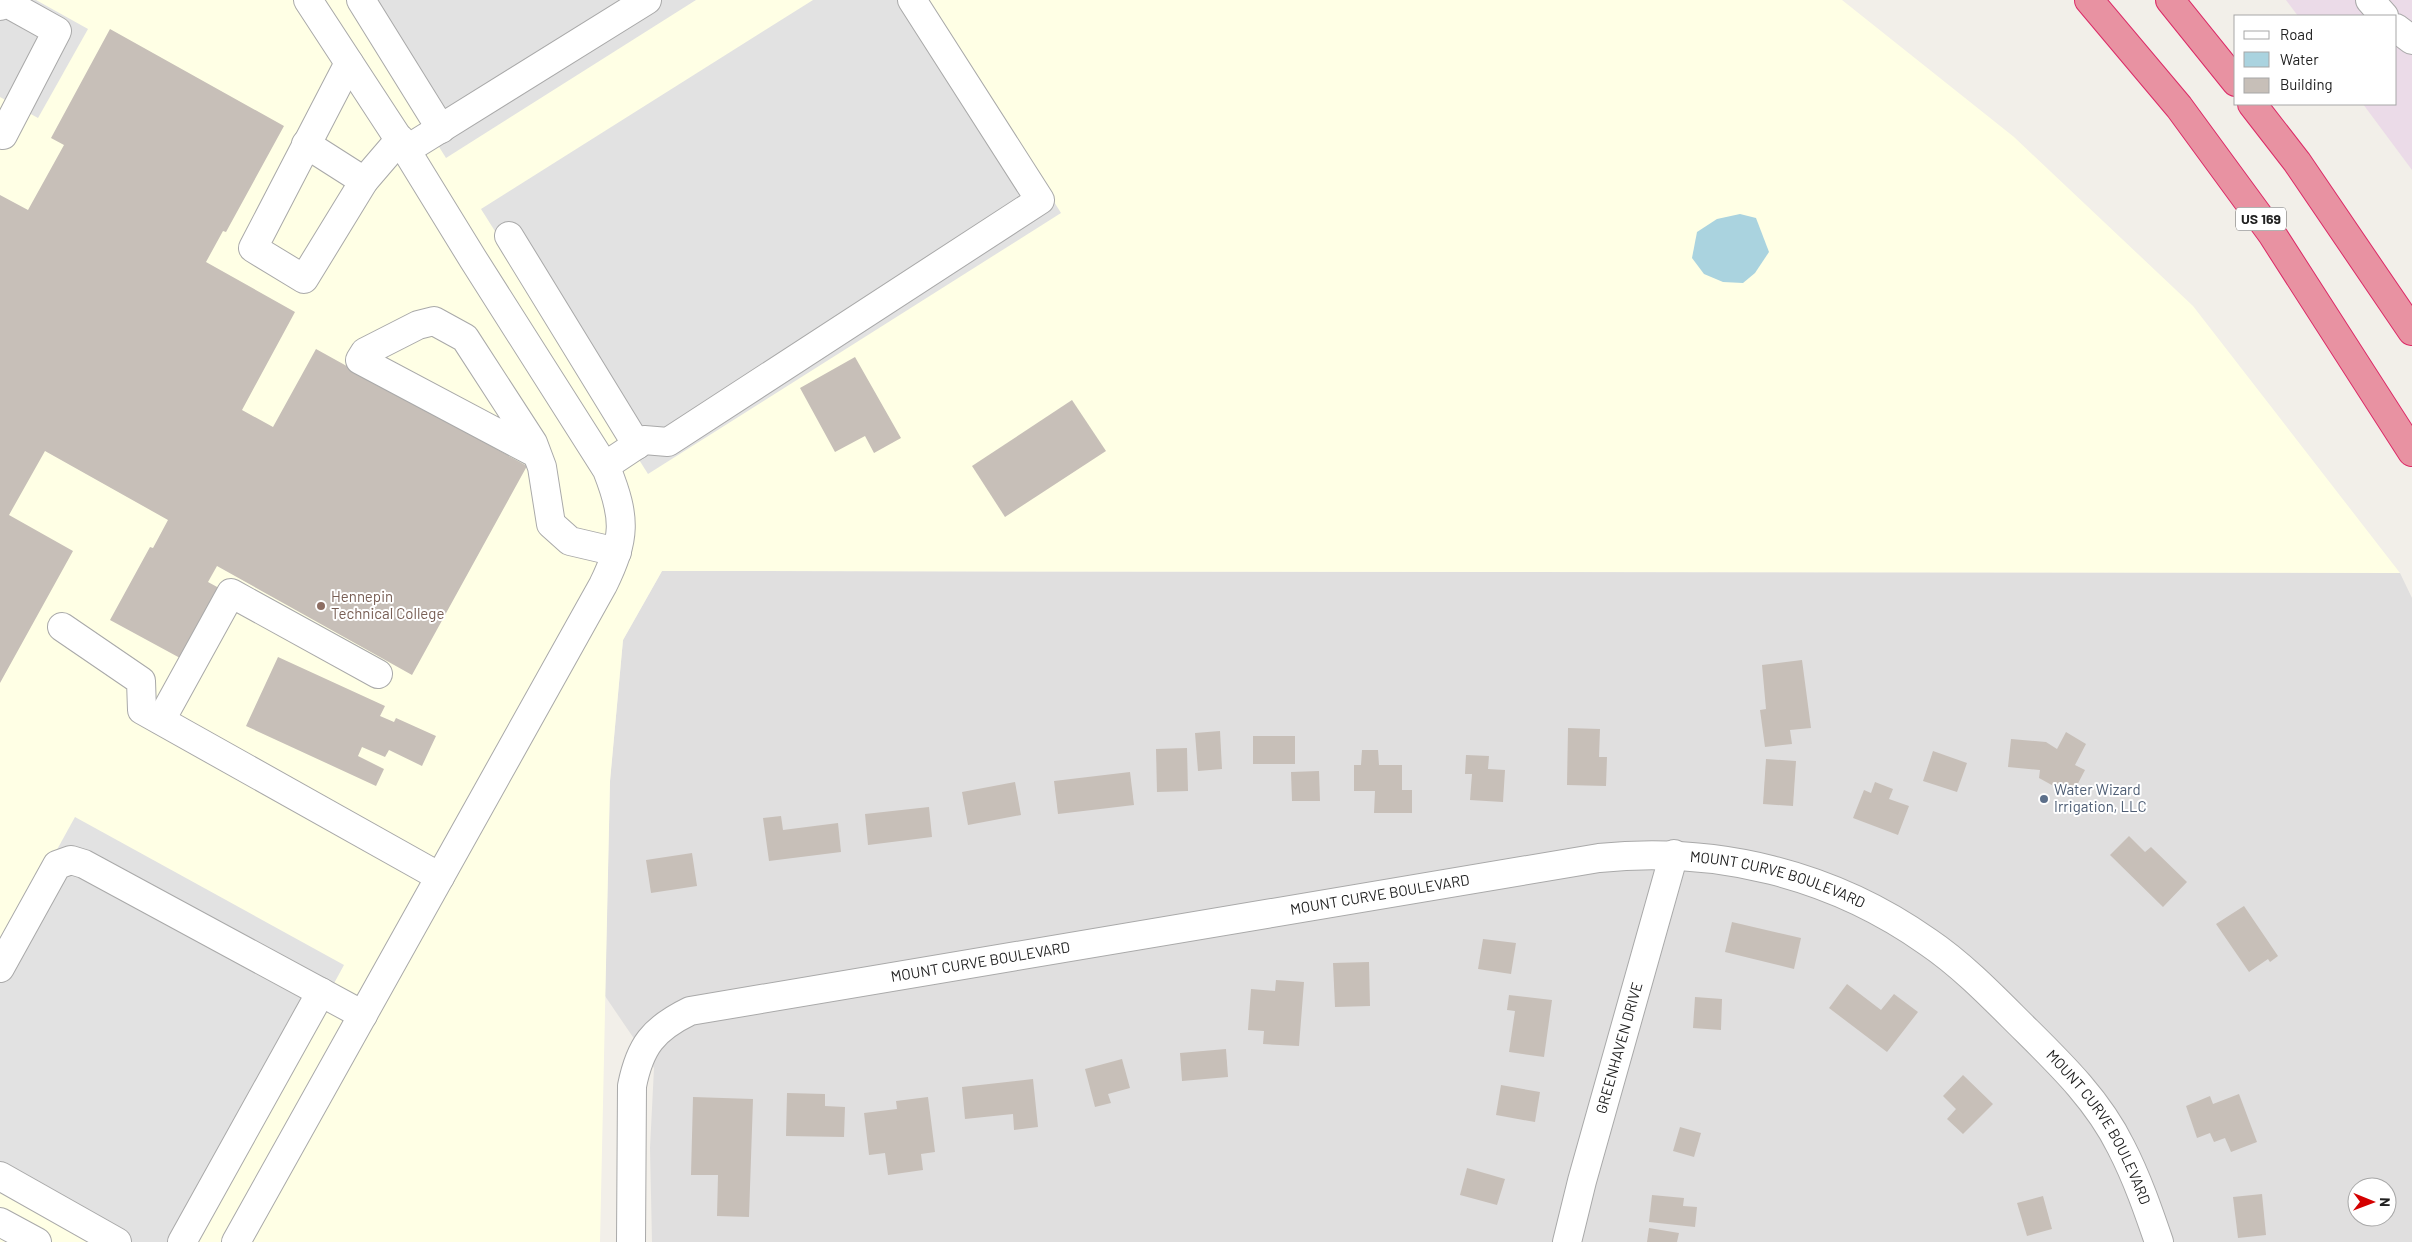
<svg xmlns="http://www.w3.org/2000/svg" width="2412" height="1242" font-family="Barlow,sans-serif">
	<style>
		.residential { fill: #e0dfdf; fill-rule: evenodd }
		.industrial { fill: #ebdbe8 }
		.education { fill: #ffffe5 }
		.parking { fill: #e2e2e2 }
		.water { fill: #aad3df }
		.building { fill: #c7bfb8 }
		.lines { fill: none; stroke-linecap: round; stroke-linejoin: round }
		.minor-casing { stroke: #a9a9a9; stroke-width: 30 }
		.highway-casing { stroke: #dc2a67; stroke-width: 30 }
		.minor { stroke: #fff; stroke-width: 28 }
		.highway { stroke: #e892a2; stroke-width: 28 }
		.education-dot { fill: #8d6e63; stroke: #fff; stroke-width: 2 }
		.service-dot { fill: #5c6f8a; stroke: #fff; stroke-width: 2 }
		.labels { text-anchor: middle; stroke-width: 4; stroke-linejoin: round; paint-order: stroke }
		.shield { fill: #fff; stroke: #646464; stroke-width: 1 }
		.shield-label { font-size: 14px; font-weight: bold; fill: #222 }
		.education-label { font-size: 15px; fill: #785e54; stroke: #fff; text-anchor: start }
		.service-label { font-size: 15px; fill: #4e5e75; stroke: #fff; text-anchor: start }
		.street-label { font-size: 15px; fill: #222; stroke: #fff }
	</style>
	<rect width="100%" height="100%" fill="#f2efe9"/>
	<path class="residential" d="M662 571 2400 573 2412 598V1242H652L650 1148 654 1068 605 996 610 781 623 640ZM2357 1187H2387V1217H2357Z"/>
	<polygon class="industrial" points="2286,0 2412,0 2412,170 2363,104 2396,104 2396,16 2298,16"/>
	<polygon class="education" points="0,0 1842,0 2014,137 2193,306 2400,573 662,571 623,640 610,781 600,1242 0,1242"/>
	<g class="parking">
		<polygon points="0,0 36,0 88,29 38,118 0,97"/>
		<polygon points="347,0 696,0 446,158"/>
		<polygon points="813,0 928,0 1061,213 648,474 481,209"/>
		<polygon points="75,817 344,965 193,1242 101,1242 0,1187 0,953"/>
	</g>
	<polygon class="water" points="1740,214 1756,218 1769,252 1755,273 1743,283 1723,282 1704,274 1692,258 1697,232 1717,219"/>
	<g class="building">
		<polygon points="110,29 284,126 226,232 223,231 206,262 295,312 242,410 273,427 316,349 527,466 412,675 217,566 208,582 219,588 180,658 110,620 150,547 153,548 168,520 45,451 9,515 73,551 0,683 0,195 28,210 64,145 51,138"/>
		<polygon points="855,357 901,438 874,453 865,436 835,452 800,388"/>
		<polygon points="1072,400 1106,451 1005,517 972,466"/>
		<polygon points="278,657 385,706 380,716 394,722 396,718 436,736 422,766 389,750 385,757 362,747 358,756 384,769 376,786 246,726"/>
		<polygon points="1802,660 1811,728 1790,730 1792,744 1765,747 1760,710 1766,709 1762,665"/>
		<polygon points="1568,728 1600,729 1599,757 1607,757 1606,786 1567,785"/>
		<polygon points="1220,731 1222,769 1198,771 1195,733"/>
		<polygon points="2066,732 2086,744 2075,765 2085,770 2074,791 2059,789 2039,778 2040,770 2008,767 2011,739 2046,742 2057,749"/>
		<rect x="1253" y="736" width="42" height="28"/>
		<polygon points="1187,748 1188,791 1157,792 1156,749"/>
		<polygon points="1362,750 1378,750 1379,765 1402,765 1402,790 1412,790 1412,813 1374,813 1375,791 1354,791 1354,765 1361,765"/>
		<polygon points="1933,751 1967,763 1957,792 1923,781"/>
		<polygon points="1466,755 1489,756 1488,769 1505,770 1503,802 1470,800 1472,774 1465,774"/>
		<polygon points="1766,759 1796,761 1793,806 1763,804"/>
		<polygon points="1319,771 1320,801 1292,801 1291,772"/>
		<polygon points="1130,772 1134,805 1058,814 1054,781"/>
		<polygon points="1015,782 1021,815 968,825 962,792"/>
		<polygon points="1875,782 1893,789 1889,799 1909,806 1898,835 1853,818 1864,790 1871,793"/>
		<polygon points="929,807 932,837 868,845 865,814"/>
		<polygon points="781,816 783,830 838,823 841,852 769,861 763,818"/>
		<polygon points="2129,836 2145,852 2151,847 2187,882 2163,907 2110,855"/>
		<polygon points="692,853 697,886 651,893 646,860"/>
		<polygon points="2244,906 2278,956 2270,962 2268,959 2249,972 2216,924"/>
		<polygon points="1732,922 1801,938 1794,969 1725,952"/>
		<polygon points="1483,939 1516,943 1511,974 1478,969"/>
		<polygon points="1369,962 1370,1006 1335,1007 1333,963"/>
		<polygon points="1276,980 1304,982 1299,1046 1263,1044 1264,1031 1248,1030 1251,989 1275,991"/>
		<polygon points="1847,984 1881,1010 1894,994 1918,1012 1887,1052 1829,1008"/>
		<polygon points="1509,995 1552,1000 1544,1057 1509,1052 1515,1011 1507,1010"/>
		<polygon points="1695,997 1722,999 1721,1030 1693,1028"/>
		<polygon points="1226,1049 1228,1077 1182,1081 1180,1053"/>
		<polygon points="1122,1059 1130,1088 1108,1094 1111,1103 1095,1107 1085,1069"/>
		<polygon points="1963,1075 1993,1104 1963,1134 1947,1119 1956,1109 1943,1096"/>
		<polygon points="1033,1079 1038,1127 1014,1130 1013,1114 965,1119 962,1087"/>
		<polygon points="1501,1085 1540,1092 1535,1122 1496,1115"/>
		<polygon points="787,1093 825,1094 825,1106 845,1107 844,1137 786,1136"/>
		<polygon points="2239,1094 2257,1142 2231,1152 2225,1138 2214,1142 2210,1133 2197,1138 2186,1106 2210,1096 2213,1104"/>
		<polygon points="693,1097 753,1099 749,1217 717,1216 718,1175 691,1175"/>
		<polygon points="928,1097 935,1152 921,1154 923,1170 888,1175 885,1153 869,1155 864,1113 897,1109 896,1101"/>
		<polygon points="1680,1127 1701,1133 1694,1157 1673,1151"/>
		<polygon points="1467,1168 1505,1179 1497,1205 1460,1195"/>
		<polygon points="2262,1194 2266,1235 2238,1238 2233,1197"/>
		<polygon points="1652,1195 1684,1198 1683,1206 1697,1207 1695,1227 1649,1222"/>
		<polygon points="2043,1196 2052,1229 2027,1236 2017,1203"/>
		<polygon points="1649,1228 1679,1233 1677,1242 1647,1242"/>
	</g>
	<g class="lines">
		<defs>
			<g id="minor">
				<polyline points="361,0 441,129"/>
				<polyline points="2370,0 2384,16"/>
				<polyline points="0,6 3,1 57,31 3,135 0,133"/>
				<polyline points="2396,28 2412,40"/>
				<polyline points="349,63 253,248 304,279 364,181 400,139"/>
				<polyline points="306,144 364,181"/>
				<polyline points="406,150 647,0"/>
				<polyline points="509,236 637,445"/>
				<polyline points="537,454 360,360 365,352 418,325 434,321 465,338 533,443 542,467 551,524 570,541 617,552"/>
				<polyline points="605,466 644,440 668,442 1040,200 912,0"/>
				<polyline points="62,627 141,681 142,710 440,877"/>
				<polyline points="161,720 231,593 378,674"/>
				<polyline points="0,968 57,865 71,860 84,864 363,1015"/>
				<polyline points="0,1176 117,1242"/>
				<polyline points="0,1222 37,1242"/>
				<polyline points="182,1242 321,992"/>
				<path d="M236 1242 603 585C626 538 626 518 607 470L473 259 406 150 308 0"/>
				<path id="s1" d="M631 1242 632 1086C640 1046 653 1029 690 1011L1599 858C1716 846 1832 874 1928 942 1959 963 1987 991 2013 1017 2053 1057 2096 1096 2121 1147 2137 1178 2148 1210 2159 1242"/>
				<path id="s2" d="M1567 1242 1582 1181 1674 854"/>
			</g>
			<g id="highway">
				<polyline points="2089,0 2179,107 2272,234 2412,452"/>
				<polyline points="2170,0 2236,82"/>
				<polyline points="2252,104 2297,162 2412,331"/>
			</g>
		</defs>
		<use href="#minor" class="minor-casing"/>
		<use href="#highway" class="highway-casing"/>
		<use href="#minor" class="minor"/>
		<use href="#highway" class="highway"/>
	</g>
	<circle class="education-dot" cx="321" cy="606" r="5"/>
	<circle class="service-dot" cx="2044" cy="799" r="5"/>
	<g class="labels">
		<rect class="shield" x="2236" y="207.5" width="50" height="23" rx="4"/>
		<g class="shield-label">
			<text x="2261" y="224">US 169</text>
		</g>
		<g class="education-label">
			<text x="331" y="602">Hennepin<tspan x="331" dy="17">Technical College</tspan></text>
		</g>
		<g class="service-label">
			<text x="2054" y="795">Water Wizard<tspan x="2054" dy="17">Irrigation, LLC</tspan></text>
		</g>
		<g class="street-label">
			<text dy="5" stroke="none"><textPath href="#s1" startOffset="1359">MOUNT CURVE BOULEVARD</textPath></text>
			<text dy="5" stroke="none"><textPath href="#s1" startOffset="955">MOUNT CURVE BOULEVARD</textPath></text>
			<text dy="5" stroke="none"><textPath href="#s1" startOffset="550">MOUNT CURVE BOULEVARD</textPath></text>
			<text dy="5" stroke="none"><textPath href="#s2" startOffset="201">GREENHAVEN DRIVE</textPath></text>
			<text dy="5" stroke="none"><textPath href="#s1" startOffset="1779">MOUNT CURVE BOULEVARD</textPath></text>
		</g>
	</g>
	<rect x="2234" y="15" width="162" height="90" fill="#ffffff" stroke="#a7a7a7"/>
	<rect x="2244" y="31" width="25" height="8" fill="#ffffff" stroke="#a7a7a7"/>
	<text x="2280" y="40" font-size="15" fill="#222222">Road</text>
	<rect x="2244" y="52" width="25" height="15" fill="#aad3df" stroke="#a7a7a7"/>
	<text x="2280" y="65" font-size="15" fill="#222222">Water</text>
	<rect x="2244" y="78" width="25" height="15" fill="#c7bfb8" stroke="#a7a7a7"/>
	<text x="2280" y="90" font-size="15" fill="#222222">Building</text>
	<g transform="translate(2372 1202) rotate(91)"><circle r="24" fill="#ffffff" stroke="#a7a7a7"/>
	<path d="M0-4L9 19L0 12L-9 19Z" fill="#d40000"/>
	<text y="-8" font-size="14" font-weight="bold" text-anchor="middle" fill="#222222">N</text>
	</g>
</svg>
